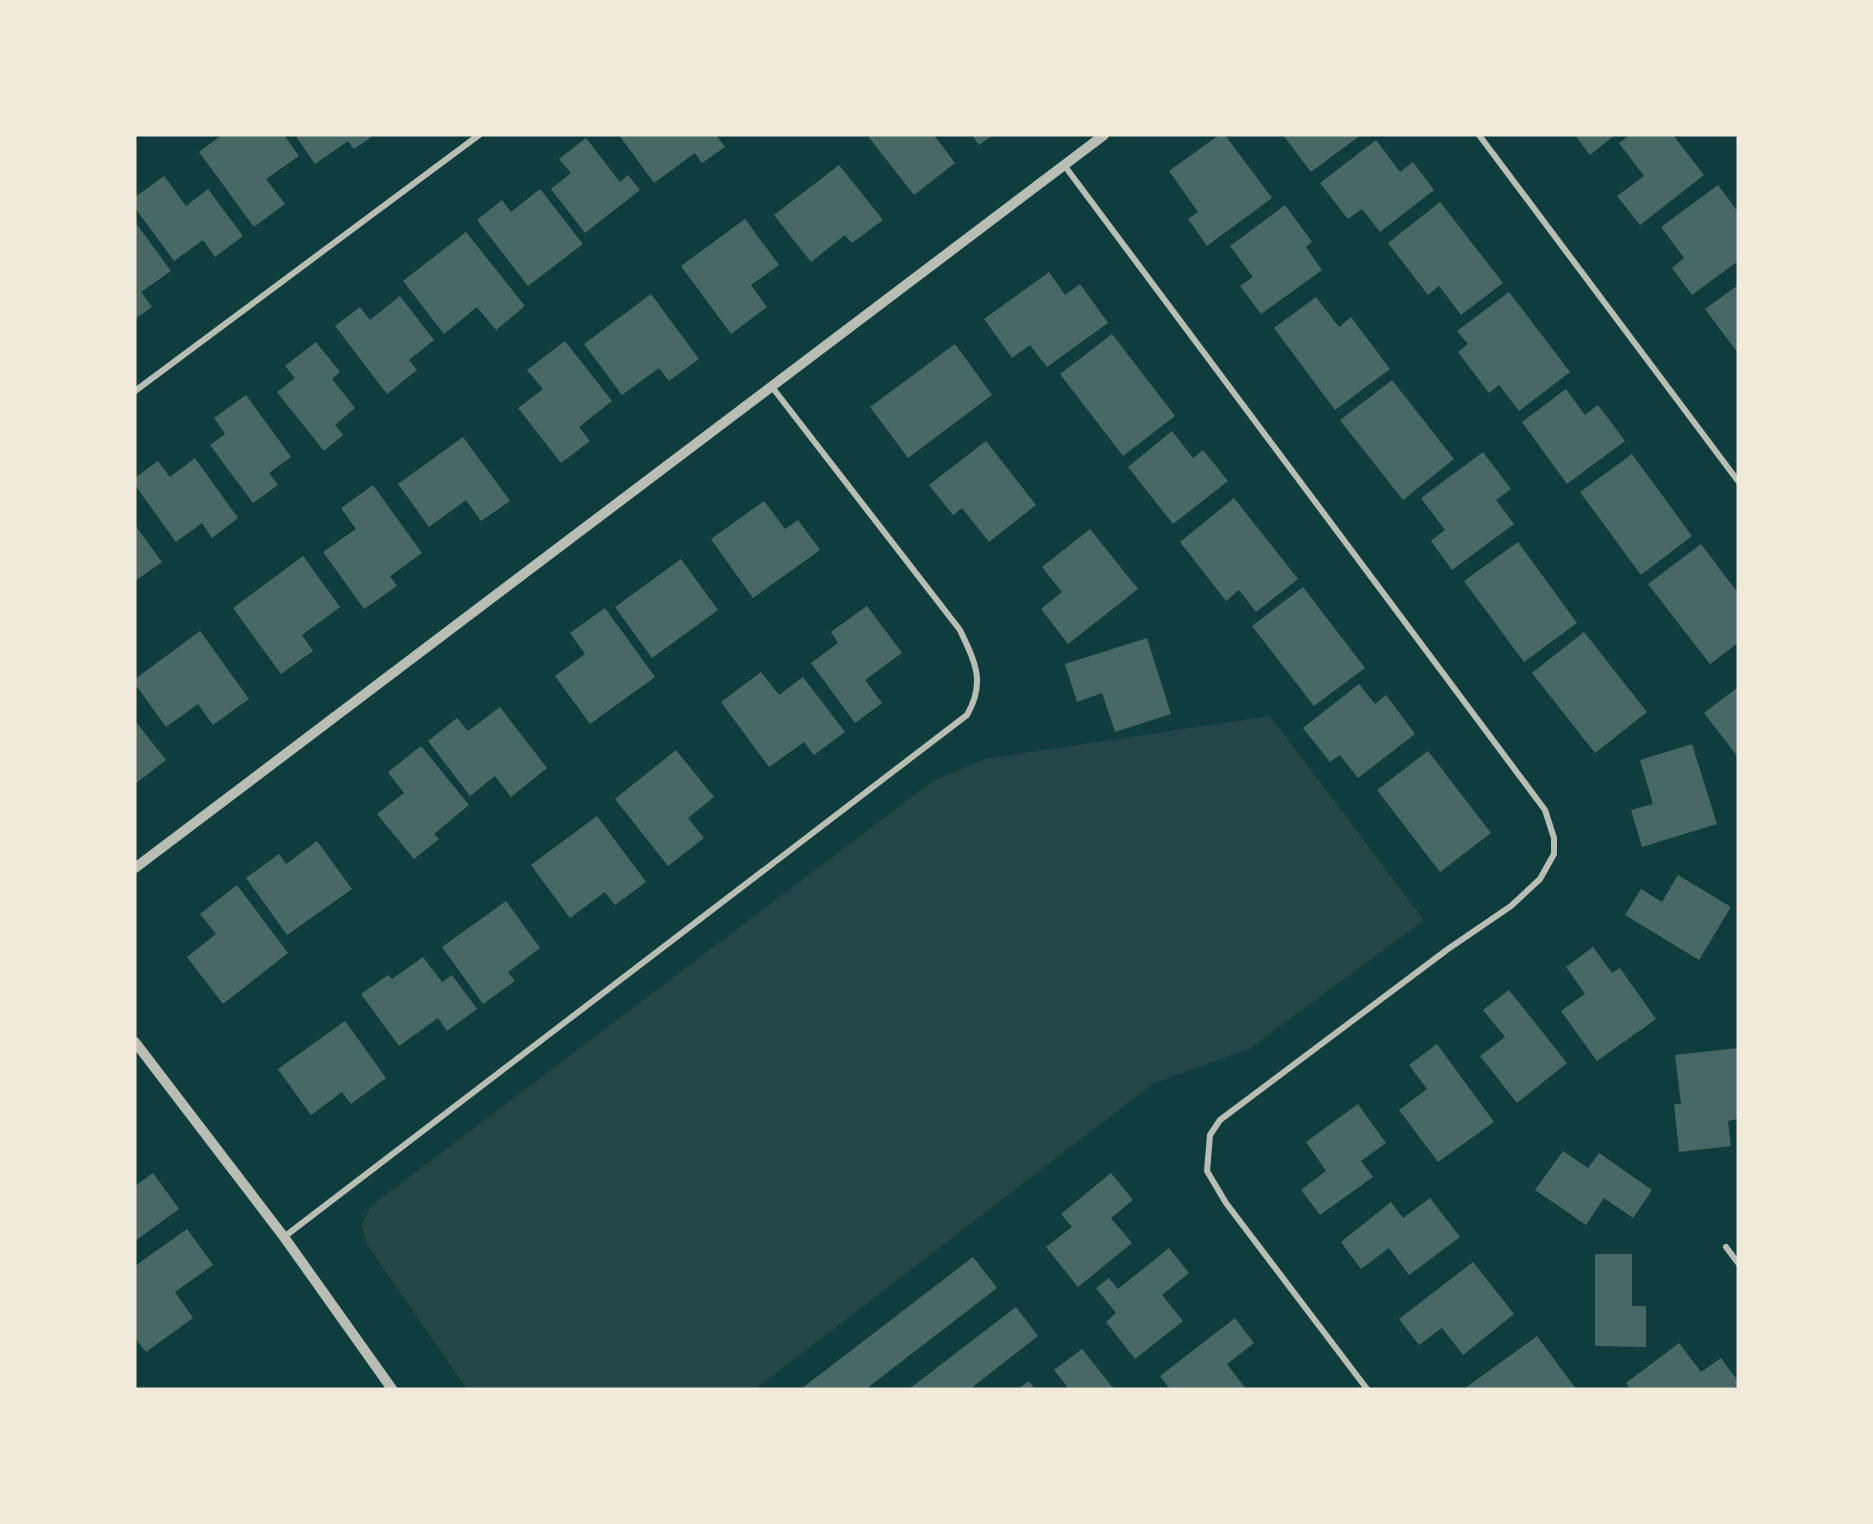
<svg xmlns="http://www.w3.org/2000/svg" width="1873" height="1524" font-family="Raleway,sans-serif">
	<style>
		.green { fill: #244646 }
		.building { fill: #486865 }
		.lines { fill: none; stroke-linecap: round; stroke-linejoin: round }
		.minor { stroke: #b8beb3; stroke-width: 6 }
		.tertiary { stroke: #b8beb3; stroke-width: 10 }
	</style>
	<rect width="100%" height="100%" fill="#0f3d3e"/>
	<polygon class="green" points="1270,716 1424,920 1249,1049 1154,1083 755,1389 467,1389 366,1243 362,1224 371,1206 933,781 985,759"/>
	<g class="building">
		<polygon points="222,135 284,135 299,156 266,179 285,204 254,227 199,152"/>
		<polygon points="295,135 374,135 354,149 348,141 315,164"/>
		<polygon points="619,135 716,135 725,147 702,163 695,153 654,183"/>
		<polygon points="867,135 934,135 955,163 914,195"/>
		<polygon points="972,135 993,135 979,145"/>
		<polygon points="1219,135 1225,135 1272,198 1207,246 1188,219 1198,212 1169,171"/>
		<polygon points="1283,135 1361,135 1311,172"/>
		<polygon points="1575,135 1615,135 1590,155"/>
		<polygon points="1630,135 1673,135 1704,175 1640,225 1617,196 1644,176 1619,143"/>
		<polygon points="586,138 620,182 628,175 640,190 585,233 551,189 571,173 559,159"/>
		<polygon points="1376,140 1400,172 1413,162 1434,190 1380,232 1362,209 1348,219 1320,183"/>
		<polygon points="839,165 883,220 852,243 845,235 811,262 774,215"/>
		<polygon points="164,176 186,206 208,189 243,236 215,257 203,240 174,261 135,208 135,197"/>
		<polygon points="1718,185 1738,212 1738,261 1692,295 1672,268 1684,258 1661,227"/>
		<polygon points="540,189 583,244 528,286 477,220 502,200 511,212"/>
		<polygon points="1440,202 1503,283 1461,315 1439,286 1428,295 1388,243"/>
		<polygon points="1285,205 1312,242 1306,247 1322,270 1261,314 1240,286 1253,277 1230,246"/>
		<polygon points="745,219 779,265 751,285 767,307 731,334 681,266"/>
		<polygon points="135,222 171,271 141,292 152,307 135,319"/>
		<polygon points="466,232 525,306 496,330 477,307 444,334 403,281"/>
		<polygon points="1049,272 1065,295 1080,284 1108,323 1047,367 1030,345 1012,358 984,319"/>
		<polygon points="1738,285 1738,353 1705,309"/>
		<polygon points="1509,292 1570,372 1519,411 1499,385 1489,393 1458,352 1468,344 1457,331"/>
		<polygon points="651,294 699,359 669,381 659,368 622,395 584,344"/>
		<polygon points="400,296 434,340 409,360 417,370 387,394 335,326 360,307 370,320"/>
		<polygon points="1316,297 1339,327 1351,317 1390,369 1335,410 1274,328"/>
		<polygon points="1112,334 1175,416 1123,456 1060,374"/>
		<polygon points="565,341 612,401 579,427 590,441 561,463 518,408 543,389 527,370"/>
		<polygon points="316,342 340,372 332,379 355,408 335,425 343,435 324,451 277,392 295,378 285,366"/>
		<polygon points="955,344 992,395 908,458 870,407"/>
		<polygon points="1392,380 1454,459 1403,500 1340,420"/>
		<polygon points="1566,389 1585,415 1598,405 1625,441 1567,484 1522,422"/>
		<polygon points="246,395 291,457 269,473 278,485 253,503 210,445 225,434 214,418"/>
		<polygon points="1172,431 1193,458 1203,450 1228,481 1173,524 1128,467"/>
		<polygon points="463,437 510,501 481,521 466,500 429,527 398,484"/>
		<polygon points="986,441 1036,505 989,542 962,508 953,515 929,485"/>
		<polygon points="1483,452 1511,489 1496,500 1514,524 1452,570 1431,541 1445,530 1421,498"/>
		<polygon points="1632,454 1692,536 1641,575 1580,492"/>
		<polygon points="195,458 238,518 212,538 202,523 176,542 135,485 135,478 158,461 170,477"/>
		<polygon points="373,485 422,553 390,576 397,586 364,609 323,552 356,529 341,508"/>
		<polygon points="1234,498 1298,579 1256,612 1239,590 1226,601 1180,542"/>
		<polygon points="764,501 785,529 798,520 820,550 753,598 711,539"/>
		<polygon points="135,525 162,562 135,581"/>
		<polygon points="1090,529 1138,589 1068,644 1041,609 1062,592 1042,567"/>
		<polygon points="1518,542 1577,623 1524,662 1464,581"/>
		<polygon points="1701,544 1738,593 1738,643 1710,664 1648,584"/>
		<polygon points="303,556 340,607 302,635 313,651 281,674 233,608"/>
		<polygon points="681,559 718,610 652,658 615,607"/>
		<polygon points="1303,587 1365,668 1314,706 1252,626"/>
		<polygon points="867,606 902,653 865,680 882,703 855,723 811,663 838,643 831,632"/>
		<polygon points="605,608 655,677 590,724 555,676 585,654 570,633"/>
		<polygon points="200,631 249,699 213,725 198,704 166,727 135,684 135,679"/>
		<polygon points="1584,632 1647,712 1595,753 1532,673"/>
		<polygon points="1147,638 1171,714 1115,732 1102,693 1077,702 1065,664"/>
		<polygon points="761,672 779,695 803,677 845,732 814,755 804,742 769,767 721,702"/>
		<polygon points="1359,684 1375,704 1386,695 1415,734 1358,778 1340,755 1330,762 1303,728"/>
		<polygon points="1738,687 1738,757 1704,713"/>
		<polygon points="500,707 547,768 511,797 495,776 470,796 428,741 457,718 468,731"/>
		<polygon points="135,721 166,760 135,784"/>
		<polygon points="1692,744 1717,824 1642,847 1631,810 1653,804 1640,760"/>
		<polygon points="421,746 469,805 434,834 439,839 414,859 377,814 404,793 388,772"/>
		<polygon points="676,750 714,797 688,818 704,838 668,866 615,799"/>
		<polygon points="1428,751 1491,833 1440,872 1377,790"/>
		<polygon points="597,816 646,882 615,905 605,892 570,918 531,865"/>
		<polygon points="317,841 352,889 287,935 246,878 279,854 286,864"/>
		<polygon points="1678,875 1731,907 1699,960 1625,915 1641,889 1662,902"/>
		<polygon points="237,885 288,953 223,1004 187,957 216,934 200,914"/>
		<polygon points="506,901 540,948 508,972 515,981 483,1004 442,947"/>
		<polygon points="1593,947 1612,973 1620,968 1656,1019 1597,1061 1561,1011 1585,994 1566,967"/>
		<polygon points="423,957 442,982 452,975 477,1009 447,1031 438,1018 399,1046 361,994 388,975 392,979"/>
		<polygon points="1509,990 1567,1063 1517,1103 1480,1056 1505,1037 1483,1010"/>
		<polygon points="345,1021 386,1078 351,1104 342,1092 311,1115 278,1069"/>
		<polygon points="1437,1044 1494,1122 1438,1162 1399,1110 1427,1089 1409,1065"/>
		<polygon points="1738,1048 1738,1119 1728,1121 1731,1146 1679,1152 1674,1104 1681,1104 1675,1055"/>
		<polygon points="1358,1104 1386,1143 1361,1161 1373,1177 1320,1215 1301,1190 1326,1171 1306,1142"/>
		<polygon points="1563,1151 1588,1168 1599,1153 1652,1190 1633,1218 1604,1198 1586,1225 1535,1190"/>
		<polygon points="153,1173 179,1209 135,1241 135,1186"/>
		<polygon points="1111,1173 1133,1200 1111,1218 1132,1243 1078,1287 1046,1247 1072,1227 1061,1214"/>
		<polygon points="1430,1198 1460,1237 1409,1275 1389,1248 1361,1269 1341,1242 1391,1202 1403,1218"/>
		<polygon points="187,1229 213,1265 175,1292 193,1318 146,1352 135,1338 135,1266"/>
		<polygon points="1169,1248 1189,1273 1162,1295 1183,1321 1135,1359 1106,1322 1116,1313 1096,1288 1109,1278 1118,1289"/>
		<polygon points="1595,1254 1632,1254 1632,1306 1646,1306 1646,1347 1595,1346"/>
		<polygon points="973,1257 997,1288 866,1389 801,1389"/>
		<polygon points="1473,1262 1514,1314 1463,1355 1442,1328 1419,1345 1399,1319"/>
		<polygon points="1016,1307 1038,1336 970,1389 909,1389"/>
		<polygon points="1235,1318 1254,1343 1227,1364 1246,1389 1170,1389 1160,1376"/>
		<polygon points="1537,1336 1576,1389 1464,1389"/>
		<polygon points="1679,1343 1701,1372 1721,1358 1738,1381 1738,1385 1733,1389 1630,1389 1626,1383"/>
		<polygon points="1082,1349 1114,1389 1069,1389 1054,1370"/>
		<polygon points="1029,1381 1035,1389 1018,1389"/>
	</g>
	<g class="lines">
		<g class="minor">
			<polyline points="1479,135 1738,481"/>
			<polyline points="1064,165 1545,810 1554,838 1554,854 1540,879 1511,906 1448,949 1220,1120 1210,1135 1207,1171 1226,1203 1367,1389"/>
			<polyline points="135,391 479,135"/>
			<path d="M284 1237 967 715C986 682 975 662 960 630L772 387"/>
			<polyline points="1726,1247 1738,1263"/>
		</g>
		<g class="tertiary">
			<polyline points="135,868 1104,135"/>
			<polyline points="135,1042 284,1237 392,1389"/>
		</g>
	</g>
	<rect width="1873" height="1524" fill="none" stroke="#f1e9da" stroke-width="273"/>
</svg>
